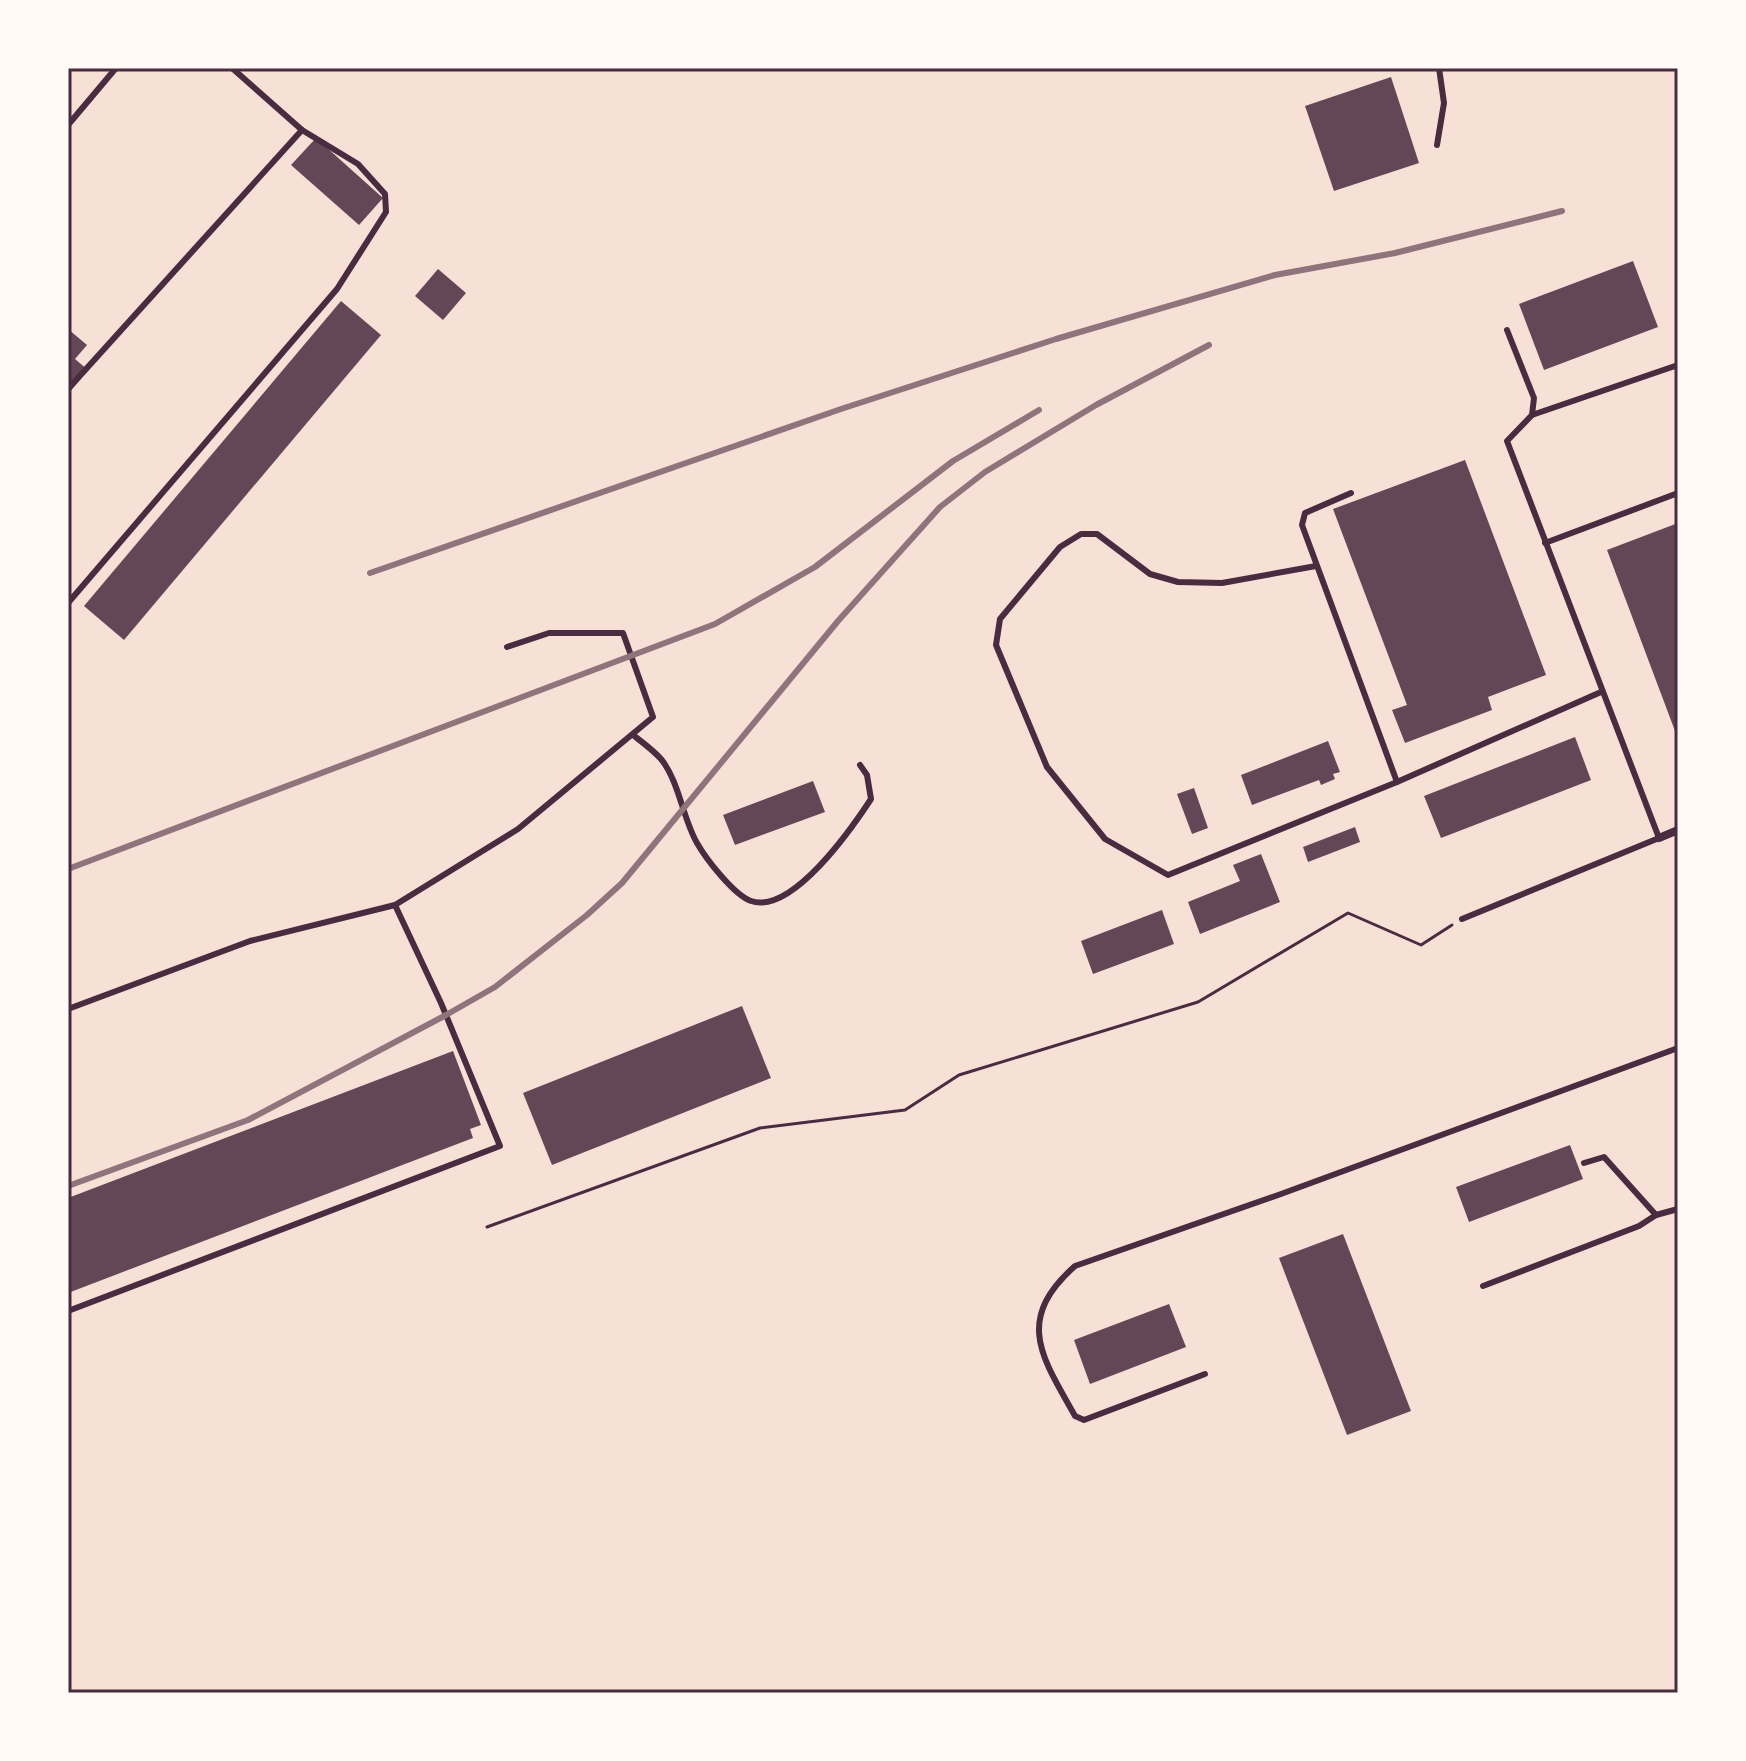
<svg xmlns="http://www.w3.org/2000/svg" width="1746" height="1761" font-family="'IBM Plex Serif',serif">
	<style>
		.building { fill: #644757 }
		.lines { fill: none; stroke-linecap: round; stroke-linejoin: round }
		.path { stroke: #4a2c40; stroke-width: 3 }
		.service { stroke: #4a2c40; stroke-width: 6 }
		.minor { stroke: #4a2c40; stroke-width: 8 }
		.rail { stroke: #8f747c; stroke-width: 6 }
		.neatline { fill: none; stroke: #4a2c40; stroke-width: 3 }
	</style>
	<rect width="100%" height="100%" fill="#f7e1d7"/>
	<g class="building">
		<polygon points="1391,77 1419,163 1334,191 1305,106"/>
		<polygon points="316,138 383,198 359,225 291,165"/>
		<polygon points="1633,261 1658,327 1544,370 1519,304"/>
		<polygon points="438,269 466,293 443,320 415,296"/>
		<polygon points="341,301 381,335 124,640 84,606"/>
		<polygon points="68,329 87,345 75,359 88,370 68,394"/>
		<polygon points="1465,460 1546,675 1488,697 1492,710 1405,743 1392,710 1407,705 1333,509"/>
		<polygon points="1678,523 1678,739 1607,550"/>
		<polygon points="1575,737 1591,780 1441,838 1424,796"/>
		<polygon points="1328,741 1340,772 1333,774 1335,779 1321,785 1319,780 1252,805 1241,775"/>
		<polygon points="813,781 825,812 735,845 723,815"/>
		<polygon points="1194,788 1208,828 1192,834 1177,794"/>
		<polygon points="1355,827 1360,842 1308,862 1303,847"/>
		<polygon points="1261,854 1280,902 1200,934 1188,902 1240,881 1233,865"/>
		<polygon points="1162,910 1174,944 1093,974 1081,941"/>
		<polygon points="742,1006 771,1078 552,1165 523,1093"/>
		<polygon points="453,1051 481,1125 470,1129 473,1138 68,1293 68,1198"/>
		<polygon points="1570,1145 1583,1179 1469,1222 1456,1187"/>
		<polygon points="1343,1234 1411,1411 1347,1435 1279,1258"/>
		<polygon points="1169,1304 1186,1347 1090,1384 1074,1340"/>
	</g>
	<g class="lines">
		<polyline class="path" points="487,1227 760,1128 905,1110 959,1075 1198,1002 1348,913 1421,945 1452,925"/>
		<g class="service">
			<polyline points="68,125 116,68"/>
			<polyline points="1437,145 1444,103 1439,68"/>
			<polyline points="68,389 302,130"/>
			<polyline points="1532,415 1675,366 1678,368"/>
			<polyline points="1351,493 1305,513 1302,525 1397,782"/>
			<polyline points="1545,543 1678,493"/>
			<polyline points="1316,566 1222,583 1178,582 1150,574 1097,534 1081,534 1060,547 1000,619 996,645 1047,767 1105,839 1168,875 1397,782 1601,692"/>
			<polyline points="68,603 337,289 386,212 385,194 358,164 302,130 232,68"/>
			<path d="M633 735C642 742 653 750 661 759 679 781 683 819 697 843 706 859 734 895 751 901 792 915 852 828 871 799L867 775 860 765"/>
			<polyline points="1462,919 1659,838 1507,441 1532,415 1534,398 1507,330"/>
			<polyline points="68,1009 250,941 395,905 518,829 653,717 623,633 549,633 507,647"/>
			<polyline points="1584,1163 1604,1157 1656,1215"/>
			<polyline points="1483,1286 1639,1226 1656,1215 1678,1209"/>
			<polyline points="68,1311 500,1146 441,1003 395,905"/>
			<path d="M1205 1374 1084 1420 1075 1416C1042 1357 1014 1320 1075 1266L1281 1194 1678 1048"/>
		</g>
		<polyline class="minor" points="1659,838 1678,830"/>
		<g class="rail">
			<polyline points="370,573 841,409 1056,339 1275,275 1395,253 1562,211"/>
			<polyline points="68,869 715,624 815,567 953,461 1039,410"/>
			<polyline points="68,1186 248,1120 446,1015 495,987 587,915 622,883 838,621 940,507 985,472 1096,405 1209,345"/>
		</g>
	</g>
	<rect width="1746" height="1761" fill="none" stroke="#fffaf5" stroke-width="140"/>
	<rect x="70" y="70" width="1606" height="1621" class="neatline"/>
</svg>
